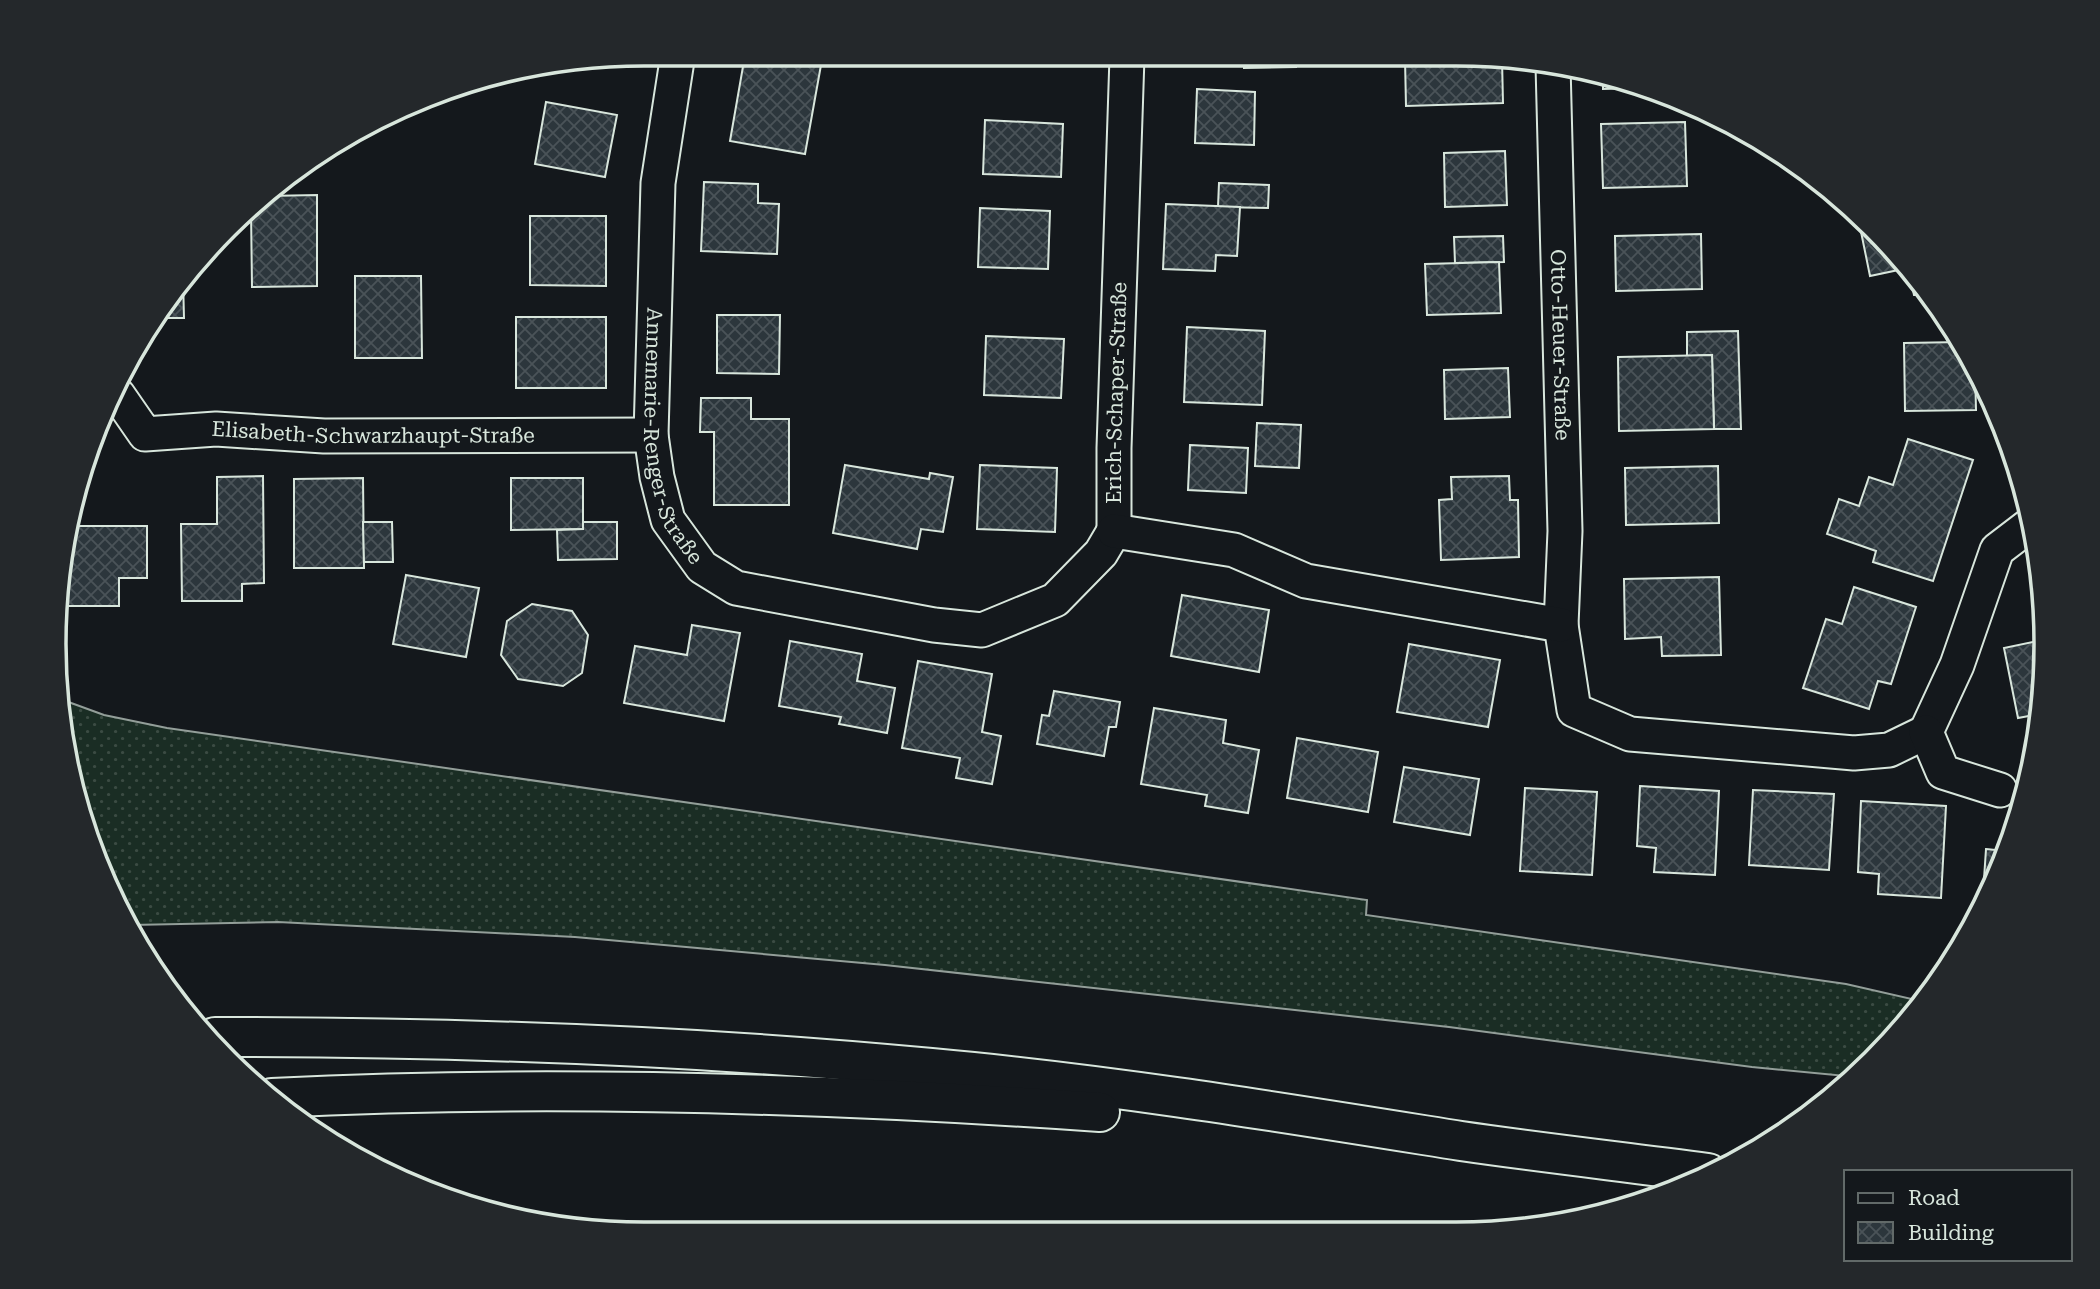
<svg xmlns="http://www.w3.org/2000/svg" width="2100" height="1289" font-family="'Roboto Serif',serif">
	<style>
		.grass { fill: url(#grass-dots); stroke: #939e99; stroke-width: 2 }
		.forest { fill: url(#forest-firs); stroke: #939e99; stroke-width: 2 }
		.building { fill: url(#building-cross-hatch); stroke: #d8e6dc; stroke-width: 2 }
		.lines { fill: none; stroke-linecap: round; stroke-linejoin: round }
		.minor-casing { stroke: #d8e6dc; stroke-width: 37 }
		.primary-casing { stroke: #d8e6dc; stroke-width: 42 }
		.minor { stroke: #14181c; stroke-width: 33 }
		.primary { stroke: #14181c; stroke-width: 38 }
		.labels { text-anchor: middle; stroke-width: 5; stroke-linejoin: round; paint-order: stroke }
		.street-label { font-size: 21px; fill: #d8e6dc; stroke: #14181c }
		.rim { fill: none; stroke: #d8e6dc; stroke-width: 3.5 }
	</style>
	<defs>
		<pattern id="grass-dots" width="8" height="8" patternUnits="userSpaceOnUse" patternTransform="scale(1.75)"><rect width="8" height="8" fill="#1a2d24"/><path d="M2 2h.1M6 6h.1" fill="none" stroke="#3b4b43" stroke-width="1.8" stroke-linecap="round"/></pattern>
		<pattern id="forest-firs" width="22" height="20" patternUnits="userSpaceOnUse" patternTransform="scale(1.75)"><rect width="22" height="20" fill="#1a2d24"/><path d="M5 1l3.5 6h-7zM16 11l3.5 6h-7z" fill="#3b4b43"/></pattern>
		<pattern id="building-cross-hatch" width="8" height="8" patternUnits="userSpaceOnUse" patternTransform="scale(1.75)"><rect width="8" height="8" fill="#2c363c"/><path d="M0 0l8 8M0 8l8-8" fill="none" stroke="#4a5358"/></pattern>
	</defs>
	<rect width="100%" height="100%" fill="#14181c"/>
	<polygon class="grass" points="63,700 104,715 167,728 1367,900 1366,915 1846,984 1925,1002 1856,1077 1752,1067 1449,1027 885,965 575,937 278,922 131,925 85,834"/>
	<polygon class="forest" points="1373,1229 1373,1233 1085,1232"/>
	<g class="building">
		<polygon points="745,55 765,55 821,65 805,154 730,141"/>
		<polygon points="1244,58 1296,58 1296,67 1244,68"/>
		<polygon points="1405,59 1502,59 1503,103 1406,106"/>
		<polygon points="1603,78 1640,88 1603,89"/>
		<polygon points="1197,89 1255,92 1254,145 1195,143"/>
		<polygon points="546,102 617,115 605,177 535,164"/>
		<polygon points="985,120 1063,124 1061,177 983,174"/>
		<polygon points="1685,122 1687,186 1603,188 1601,124"/>
		<polygon points="1505,151 1507,205 1445,207 1444,153"/>
		<polygon points="704,182 758,184 758,203 779,204 777,254 701,251"/>
		<polygon points="1219,183 1269,185 1268,208 1218,207"/>
		<polygon points="317,195 317,286 252,287 251,210 266,196"/>
		<polygon points="1166,204 1240,207 1237,256 1216,255 1215,271 1163,269"/>
		<polygon points="980,208 1050,211 1048,269 978,267"/>
		<polygon points="530,216 606,216 606,286 530,285"/>
		<polygon points="1858,217 1899,255 1927,295 1914,295 1908,268 1870,276"/>
		<polygon points="1701,234 1702,289 1616,291 1615,236"/>
		<polygon points="1503,236 1504,262 1455,263 1454,237"/>
		<polygon points="1499,262 1501,313 1427,315 1425,264"/>
		<polygon points="355,276 421,276 422,358 355,358"/>
		<polygon points="183,278 184,318 159,318 176,286"/>
		<polygon points="717,315 780,315 779,374 717,373"/>
		<rect x="516" y="317" width="90" height="71"/>
		<polygon points="1187,327 1265,331 1262,405 1184,402"/>
		<polygon points="1738,331 1741,429 1714,429 1712,355 1687,356 1687,332"/>
		<polygon points="986,336 1064,339 1061,398 984,395"/>
		<polygon points="1962,342 1975,368 1976,410 1905,411 1904,343"/>
		<polygon points="1712,355 1714,429 1619,431 1618,357"/>
		<polygon points="1508,368 1510,417 1445,419 1444,370"/>
		<polygon points="701,398 751,398 751,419 789,419 789,505 714,505 714,432 700,432"/>
		<polygon points="1257,423 1301,425 1299,468 1255,466"/>
		<polygon points="1908,439 1973,460 1933,581 1873,562 1876,551 1827,534 1839,499 1859,506 1869,477 1893,485"/>
		<polygon points="1190,445 1248,448 1246,493 1188,490"/>
		<polygon points="845,465 929,479 930,473 953,477 943,532 921,529 917,549 833,533"/>
		<polygon points="980,465 1057,468 1055,532 977,529"/>
		<polygon points="1718,466 1719,523 1626,525 1625,468"/>
		<polygon points="263,476 264,583 242,584 242,601 182,601 181,524 217,524 217,477"/>
		<polygon points="1509,476 1510,500 1518,500 1519,557 1441,560 1439,500 1452,499 1451,477"/>
		<polygon points="363,478 364,568 294,568 294,479"/>
		<polygon points="511,478 583,478 583,529 511,530"/>
		<polygon points="363,522 392,522 393,562 364,562"/>
		<polygon points="583,522 617,522 617,559 558,560 557,530 583,529"/>
		<polygon points="74,526 147,526 147,578 119,578 119,606 62,606"/>
		<polygon points="406,575 479,588 466,657 393,644"/>
		<polygon points="1719,577 1721,655 1662,656 1661,637 1625,639 1624,579"/>
		<polygon points="1854,587 1916,607 1891,684 1878,681 1869,709 1803,688 1826,619 1842,624"/>
		<polygon points="1182,595 1269,610 1259,672 1171,656"/>
		<polygon points="532,604 572,611 588,635 582,673 563,686 518,679 501,655 507,621"/>
		<polygon points="692,625 740,633 724,721 624,703 635,646 687,655"/>
		<polygon points="2043,640 2045,683 2039,714 2018,718 2004,648"/>
		<polygon points="790,641 862,654 857,681 895,688 887,733 839,724 841,717 779,706"/>
		<polygon points="1409,644 1500,660 1488,727 1397,712"/>
		<polygon points="918,661 992,674 982,732 1001,736 992,784 956,778 960,758 902,748"/>
		<polygon points="1054,691 1120,702 1116,727 1109,727 1104,756 1037,744 1042,715 1049,716"/>
		<polygon points="1154,708 1226,720 1223,743 1259,750 1248,813 1205,806 1207,795 1141,784"/>
		<polygon points="1297,738 1378,752 1368,812 1287,798"/>
		<polygon points="1404,767 1479,779 1470,835 1394,822"/>
		<polygon points="1640,786 1719,791 1715,875 1654,872 1656,848 1637,846"/>
		<polygon points="1525,788 1597,792 1592,875 1520,871"/>
		<polygon points="1753,790 1834,794 1829,870 1749,865"/>
		<polygon points="1861,801 1946,806 1941,898 1878,894 1879,874 1858,872"/>
		<polygon points="1986,849 2006,851 1983,909 1982,909"/>
	</g>
	<g class="lines">
		<defs>
			<g id="minor">
				<path id="s1" d="M678 54 658 183 651 435 657 477 668 520 702 567 736 588 934 625 982 630 1055 600 1101 553 1114 531"/>
				<path id="s2" d="M1553 65 1565 531 1561 625 1574 710 1630 734 1854 753 1889 750 1926 732"/>
				<path id="s3" d="M118 395 145 434 216 429 324 436 651 435"/>
				<path id="s4" d="M1114 531V448L1127 57"/>
				<polyline points="1114,531 1234,550 1306,581 1561,625"/>
				<polyline points="1926,732 1957,665 1997,550 2031,524"/>
				<polyline points="1926,732 1943,772 2000,790"/>
			</g>
			<g id="primary">
				<path d="M215 1037C454 1037 692 1045 931 1068 1109 1084 1285 1113 1461 1141 1543 1153 1626 1162 1708 1173"/>
				<path d="M272 1098C547 1084 825 1093 1100 1112"/>
			</g>
		</defs>
		<use href="#minor" class="minor-casing"/>
		<use href="#primary" class="primary-casing"/>
		<use href="#minor" class="minor"/>
		<use href="#primary" class="primary"/>
	</g>
	<g class="labels">
		<g class="street-label">
			<text dy="7" stroke="none"><textPath href="#s2" startOffset="280">Otto-Heuer-Straße</textPath></text>
			<text dy="7" stroke="none"><textPath href="#s4" startOffset="138">Erich-Schaper-Straße</textPath></text>
			<text dy="7" stroke="none"><textPath href="#s3" startOffset="276">Elisabeth-Schwarzhaupt-Straße</textPath></text>
			<text dy="7" stroke="none"><textPath href="#s1" startOffset="388">Annemarie-Renger-Straße</textPath></text>
		</g>
	</g>
	<path d="M0 0H2100V1289H0ZM644 66H1456A578 578 0 0 1 2034 644V644A578 578 0 0 1 1456 1222H644A578 578 0 0 1 66 644V644A578 578 0 0 1 644 66Z" fill="#24282b" fill-rule="evenodd"/>
	<path class="rim" d="M644 66H1456A578 578 0 0 1 2034 644V644A578 578 0 0 1 1456 1222H644A578 578 0 0 1 66 644V644A578 578 0 0 1 644 66Z"/>
	<rect x="1844" y="1170" width="228" height="91" fill="#14181c" stroke="#626a69" stroke-width="2"/>
	<rect x="1858" y="1193" width="35" height="10" fill="#14181c" stroke="#626a69" stroke-width="2"/>
	<text x="1908" y="1205" font-size="21" fill="#d8e6dc">Road</text>
	<rect x="1858" y="1222" width="35" height="21" fill="url(#building-cross-hatch)" stroke="#626a69" stroke-width="2"/>
	<text x="1908" y="1240" font-size="21" fill="#d8e6dc">Building</text>
</svg>
